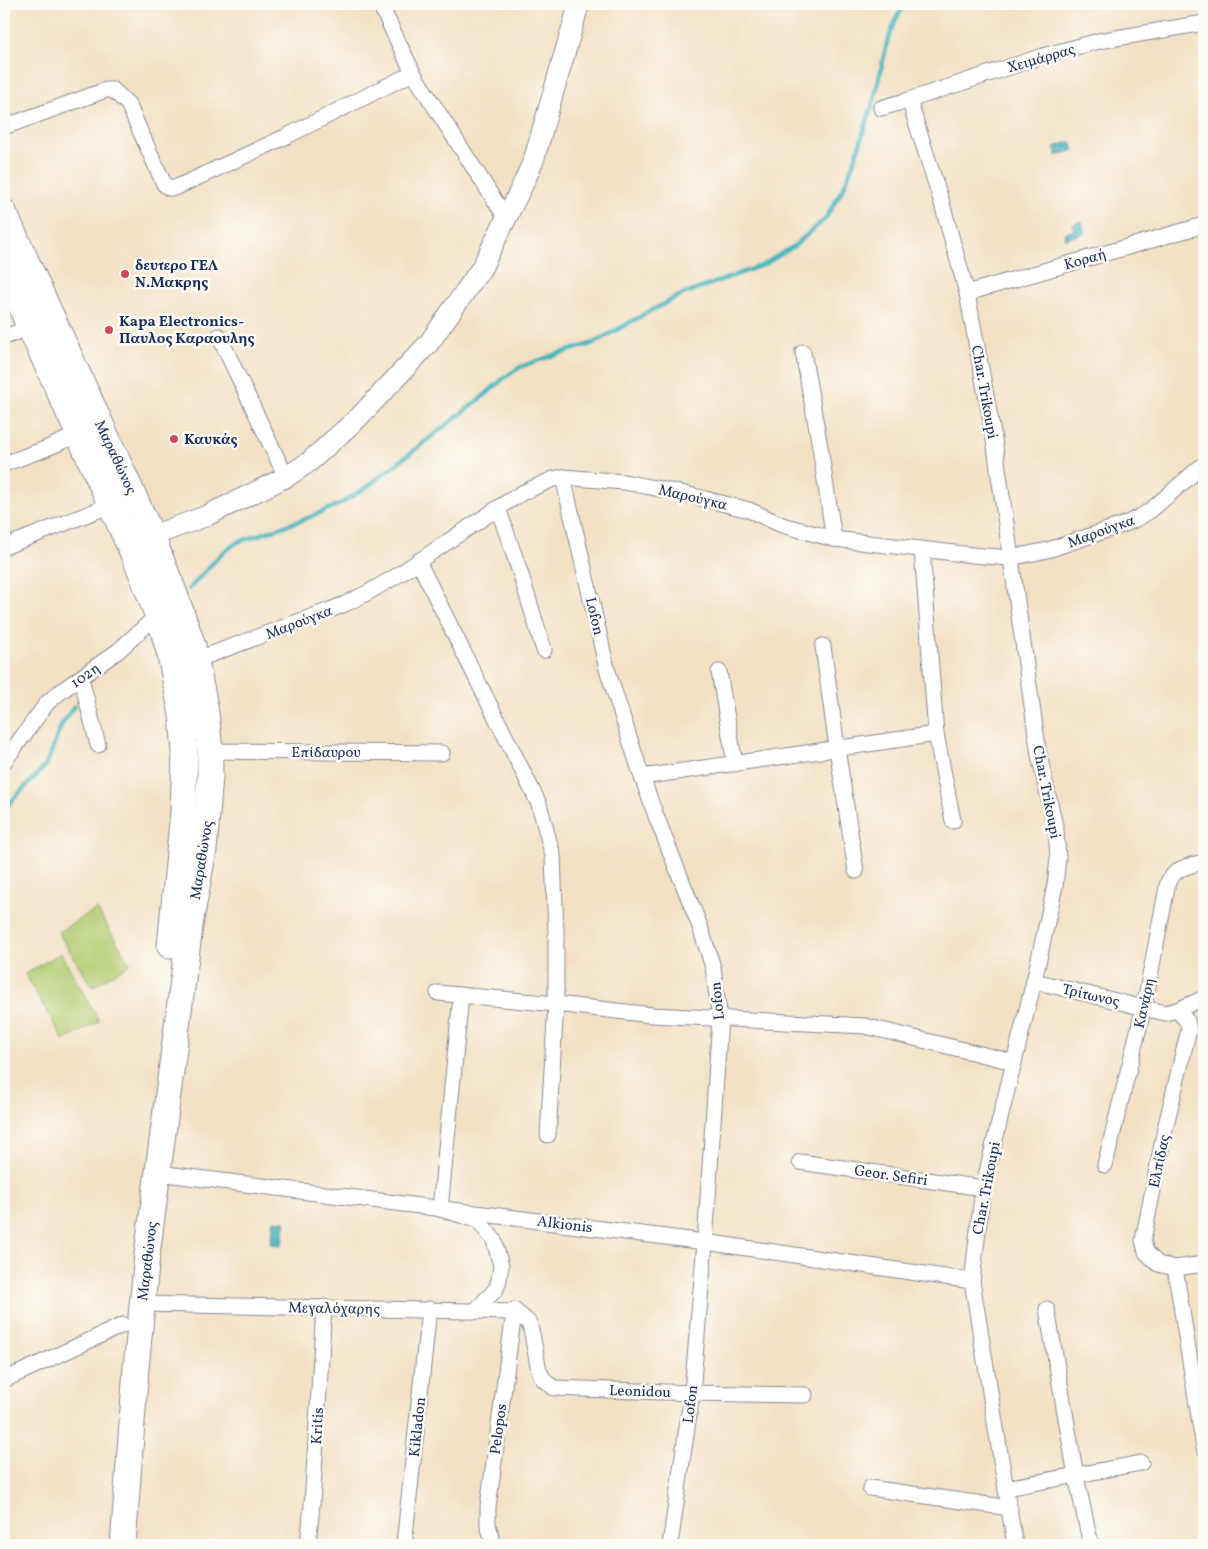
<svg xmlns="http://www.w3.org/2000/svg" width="1208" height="1549" font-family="Vollkorn,serif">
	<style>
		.garden { fill: #b3cc71; stroke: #677e68 }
		.water { fill: url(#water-rules); stroke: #30728e }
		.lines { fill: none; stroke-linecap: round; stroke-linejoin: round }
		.stream { stroke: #44b4bd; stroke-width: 4.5 }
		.minor-casing { stroke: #878891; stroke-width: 17 }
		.tertiary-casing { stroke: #878891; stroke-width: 22 }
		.primary-casing { stroke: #878891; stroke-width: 27 }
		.minor { stroke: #fff; stroke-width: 15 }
		.tertiary { stroke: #fff; stroke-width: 20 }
		.primary { stroke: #fff; stroke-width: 25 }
		.poi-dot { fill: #d1495b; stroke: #fdfcf7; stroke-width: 2 }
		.labels { text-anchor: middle; stroke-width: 5; stroke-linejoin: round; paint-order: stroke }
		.street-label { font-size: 15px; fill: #1b2f5e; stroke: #fdfcf7 }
		.poi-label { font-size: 15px; font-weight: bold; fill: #1b2f5e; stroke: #fdfcf7; text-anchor: start }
	</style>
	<defs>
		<pattern id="water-rules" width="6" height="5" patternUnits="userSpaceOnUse" patternTransform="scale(1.25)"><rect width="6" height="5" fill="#44b4bd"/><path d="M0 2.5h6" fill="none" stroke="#38939d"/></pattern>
	</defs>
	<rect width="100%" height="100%" fill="#fdfcf7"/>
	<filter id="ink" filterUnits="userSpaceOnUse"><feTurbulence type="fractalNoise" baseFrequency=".02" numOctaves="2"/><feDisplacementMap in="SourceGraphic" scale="10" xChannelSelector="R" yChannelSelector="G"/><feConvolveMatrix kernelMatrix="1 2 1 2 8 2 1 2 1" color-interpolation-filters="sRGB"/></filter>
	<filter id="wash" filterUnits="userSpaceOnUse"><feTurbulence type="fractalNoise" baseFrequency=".0096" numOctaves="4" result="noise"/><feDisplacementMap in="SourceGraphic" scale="20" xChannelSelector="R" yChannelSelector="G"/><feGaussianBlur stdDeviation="1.12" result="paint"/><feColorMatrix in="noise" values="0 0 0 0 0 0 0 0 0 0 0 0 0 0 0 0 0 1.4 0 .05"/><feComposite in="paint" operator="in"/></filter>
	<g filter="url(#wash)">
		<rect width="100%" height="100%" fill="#f3e1c4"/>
		<g class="garden">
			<polygon points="97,909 130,964 92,987 58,932"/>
			<polygon points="61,953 99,1021 64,1041 25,974"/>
		</g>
		<g class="water">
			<polygon points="1071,141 1074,150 1057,156 1054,147"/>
			<polygon points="1082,221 1085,233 1065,239 1064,233 1074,230 1073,224"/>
			<polygon points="274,1220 286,1221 282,1245 270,1244"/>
		</g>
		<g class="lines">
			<g class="stream">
				<polyline points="189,589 222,553 238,542 305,519 340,504 368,486 485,395 504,378 520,367 551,356 594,343 648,312 681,295 763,265 794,246 825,219 844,187 856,156 874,100 887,43 897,17 905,4"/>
				<polyline points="4,809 46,765 61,726 74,706"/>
			</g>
		</g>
	</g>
	<g filter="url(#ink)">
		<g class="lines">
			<defs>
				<g id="minor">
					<polyline points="380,4 413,73 506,218"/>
					<polyline points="909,100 941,200 967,293 993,433 1039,755 1056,830 1058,858 1055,886 1034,981 983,1188 972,1281 1015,1545"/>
					<polyline points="881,108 909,100 1043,56 1099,41 1204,23"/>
					<polyline points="4,127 106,90 113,90 128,104 164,184 169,188 175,188 285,137 413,73"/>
					<polyline points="967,293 1204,225"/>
					<polyline points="219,336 286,477"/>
					<polyline points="4,337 29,328"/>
					<polyline points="803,352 819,441 834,539"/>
					<polyline points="4,464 45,449 79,434"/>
					<polyline points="563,477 607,669 642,777 656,816 699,924 713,967 720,1019 705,1242 692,1393 670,1545"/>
					<polyline points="498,508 520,572 544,650"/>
					<polyline points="4,547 111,505"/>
					<polyline points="922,549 936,734 953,821"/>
					<polyline points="418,561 539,804 553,856 556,933 556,1004 548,1135"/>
					<polyline points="823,646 837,748 856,871"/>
					<polyline points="196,660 343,605 369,592 395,577 498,508 522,493 553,479 563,477 624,482 681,493 749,510 782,525 834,539 972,555 1010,558 1048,550 1125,524 1138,518 1151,510 1204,464"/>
					<polyline points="719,672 735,764"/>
					<polyline points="81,678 98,745"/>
					<polyline points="210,751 442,753"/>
					<polyline points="4,762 47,703 60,692 118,651 162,611"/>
					<polyline points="642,777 936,734"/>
					<polyline points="1034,981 1165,1013 1177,1010 1204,998"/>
					<polyline points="438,993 556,1004 652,1015 865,1026 1013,1062"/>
					<polyline points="461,996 440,1209 478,1220 494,1240 501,1266 499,1280 496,1289 476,1310"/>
					<polyline points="1177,1010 1187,1021 1189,1029 1165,1129 1143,1240 1146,1252 1158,1264 1175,1268 1204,1264"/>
					<polyline points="800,1162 983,1188"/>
					<path d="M1105 1165 1144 1007 1168 882C1176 867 1189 866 1204 862"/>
					<polyline points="158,1173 705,1242 972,1281"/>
					<polyline points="1175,1268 1204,1448"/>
					<polyline points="142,1304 514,1312 514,1310 529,1323 532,1334 539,1371 544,1380 554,1388 692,1393 805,1395"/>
					<polyline points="1047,1309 1076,1476 1091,1545"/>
					<polyline points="4,1380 123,1325"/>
					<polyline points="870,1488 1010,1508"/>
					<polyline points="1006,1488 1141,1463"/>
					<polyline points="308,1545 312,1505 324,1307"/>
					<polyline points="404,1545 429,1309"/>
					<polyline points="494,1545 488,1525 488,1507 514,1312"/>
				</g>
				<polyline id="tertiary" points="138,541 206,516 286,477 309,462 359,417 429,343 469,286 482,267 497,237 525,180 534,159 579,4"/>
				<g id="primary">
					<polyline points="4,212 152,536 176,597 193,646 206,712 210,751 210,777 204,850 191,919 147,1255 136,1368 123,1545"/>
					<polyline points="4,260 26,319 139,567 163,630 170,655 182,715 185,752 183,812 170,946"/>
				</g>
			</defs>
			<use href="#minor" class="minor-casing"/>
			<use href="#tertiary" class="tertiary-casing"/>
			<use href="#primary" class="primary-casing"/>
			<use href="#minor" class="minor"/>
			<use href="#tertiary" class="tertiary"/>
			<use href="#primary" class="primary"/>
		</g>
	</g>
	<g class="poi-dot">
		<circle cx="125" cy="274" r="5"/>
		<circle cx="109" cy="330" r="5"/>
		<circle cx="174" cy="439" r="5"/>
	</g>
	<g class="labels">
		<g class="street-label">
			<text transform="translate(1041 58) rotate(-16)" y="5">Χειμάρρας</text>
			<text transform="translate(1085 259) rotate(-16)" y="5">Κοραή</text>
			<text transform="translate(985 392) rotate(80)" y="5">Char. Trikoupi</text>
			<text transform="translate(116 457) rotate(65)" y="5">Μαραθώνος</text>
			<text transform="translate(693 497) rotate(13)" y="5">Μαρούγκα</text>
			<text transform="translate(1101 531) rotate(-20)" y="5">Μαρούγκα</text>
			<text transform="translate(595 616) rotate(77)" y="5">Lofon</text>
			<text transform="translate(299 622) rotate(-21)" y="5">Μαρούγκα</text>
			<text transform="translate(85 675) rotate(-35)" y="5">102η</text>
			<text x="326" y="757">Επίδαυρου</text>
			<text transform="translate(1047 792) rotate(79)" y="5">Char. Trikoupi</text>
			<text transform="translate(201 860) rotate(-81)" y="5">Μαραθώνος</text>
			<text transform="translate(1091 995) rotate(13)" y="5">Τρίτωνος</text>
			<text transform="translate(717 1001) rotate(-96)" y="5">Lofon</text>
			<text transform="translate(1144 1003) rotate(-78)" y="5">Κανάρη</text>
			<text transform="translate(1159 1161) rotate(-78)" y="5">Ελπίδας</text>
			<text transform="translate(891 1175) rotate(8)" y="5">Geor. Sefiri</text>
			<text transform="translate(986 1188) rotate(-79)" y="5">Char. Trikoupi</text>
			<text transform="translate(565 1224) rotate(7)" y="5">Alkionis</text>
			<text transform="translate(147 1261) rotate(-83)" y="5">Μαραθώνος</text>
			<text transform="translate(334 1308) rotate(1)" y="5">Μεγαλόχαρης</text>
			<text transform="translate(640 1391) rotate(2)" y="5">Leonidou</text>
			<text transform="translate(690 1404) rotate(-83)" y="5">Lofon</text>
			<text transform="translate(317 1426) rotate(-87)" y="5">Kritis</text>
			<text transform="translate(417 1427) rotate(-84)" y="5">Kikladon</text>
			<text transform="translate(498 1429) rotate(-82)" y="5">Pelopos</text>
		</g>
		<g class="poi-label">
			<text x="135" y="270">δευτερο ΓΕΛ<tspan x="135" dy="17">Ν.Μακρης</tspan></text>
			<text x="119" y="326">Kapa Electronics-<tspan x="119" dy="17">Παυλος Καραουλης</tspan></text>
			<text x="184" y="444">Καυκάς</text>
		</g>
	</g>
	<rect width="1208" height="1549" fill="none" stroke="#fdfcf7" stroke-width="20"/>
</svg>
